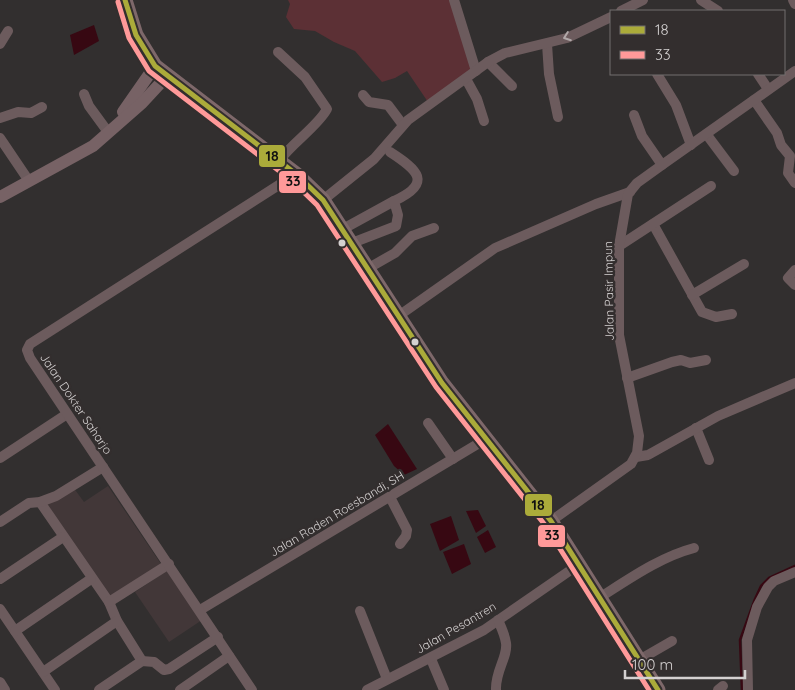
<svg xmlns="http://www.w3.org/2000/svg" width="795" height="690" font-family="Quicksand,sans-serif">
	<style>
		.built { fill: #423738 }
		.green { fill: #5c3035 }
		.water { fill: #370812 }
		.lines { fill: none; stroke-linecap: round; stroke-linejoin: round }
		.stream { stroke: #370812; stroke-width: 2.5 }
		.minor { stroke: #6c5b5d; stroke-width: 10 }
		.major { stroke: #776265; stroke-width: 12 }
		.highway { stroke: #7e686a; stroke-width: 15 }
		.bus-1-casing { stroke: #332e2e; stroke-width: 9 }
		.bus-2-casing { stroke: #332e2e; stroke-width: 9 }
		.bus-1 { stroke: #abab3a; stroke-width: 5 }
		.bus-2 { stroke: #f99; stroke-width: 5 }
		.oneway { stroke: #b0a8a8 }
		.bus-dot { fill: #d4d1d1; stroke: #332e2e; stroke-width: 2 }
		.labels { text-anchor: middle; stroke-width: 5; stroke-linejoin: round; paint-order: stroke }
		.street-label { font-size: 12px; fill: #d4d1d1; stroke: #332e2e }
		.line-badge { stroke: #332e2e; stroke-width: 2 }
		.pale-badge-label { font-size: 14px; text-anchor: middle; font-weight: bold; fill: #111 }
	</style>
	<rect width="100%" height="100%" fill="#322f2f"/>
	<g class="built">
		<polygon points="108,486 161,564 112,596 107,594 47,504 73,487 84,502"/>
		<polygon points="168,570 202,620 169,642 135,592"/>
	</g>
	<polygon class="green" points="288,0 451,0 473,69 428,102 407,71 395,78 382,82 355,51 334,42 315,31 294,29 286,17 290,4"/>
	<g class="water">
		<polygon points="94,25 99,41 74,55 70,35"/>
		<polygon points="388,424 417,469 404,475 394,466 375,435"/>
		<polygon points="478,510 486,526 476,533 466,511"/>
		<polygon points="451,516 459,540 440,551 430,524"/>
		<polygon points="488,530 496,547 485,553 477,537"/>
		<polygon points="464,544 471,564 452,574 443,552"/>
	</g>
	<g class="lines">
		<polyline class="stream" points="742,690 740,640 755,599 761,586 769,578 795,566"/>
		<g class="minor">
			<polyline points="454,0 476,71"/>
			<polyline points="701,0 718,11"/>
			<polyline points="793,0 795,4"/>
			<polyline points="621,11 643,0"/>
			<polyline points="0,44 8,31"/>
			<polyline points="547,44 549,74 558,117"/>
			<path d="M278 52 305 77 327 109C318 126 292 143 279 161"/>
			<polyline points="488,62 512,86"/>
			<polyline points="657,74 676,105 691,145"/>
			<polyline points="758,74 768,89"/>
			<polyline points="466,79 477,99 484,121"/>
			<polyline points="84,94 89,106 108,132"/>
			<polyline points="363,95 369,102 388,105 403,125"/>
			<polyline points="754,100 777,133 781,145 790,156 788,173 795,183"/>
			<polyline points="634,115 642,136 662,165"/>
			<polyline points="0,118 18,112 31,113 42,107"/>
			<polyline points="707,135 734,171"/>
			<polyline points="0,138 29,181"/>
			<polyline points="323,200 374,159 408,120 488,62 505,53 567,38 611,17"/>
			<polyline points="653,224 702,312 716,317 732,314"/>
			<polyline points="343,229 394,201"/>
			<path d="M352 243 396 226 398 215 394 201C433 183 418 170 390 152"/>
			<polyline points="619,246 711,186"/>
			<polyline points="367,269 395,253 412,236 434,228"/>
			<polyline points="795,270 788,278 795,285"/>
			<polyline points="692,295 744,264"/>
			<polyline points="397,317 495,248 596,204 630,192"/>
			<polyline points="627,378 672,362 681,360 690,363 706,360"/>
			<polyline points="428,423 453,459"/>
			<polyline points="696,428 709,460"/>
			<polyline points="636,457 648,455 718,416 795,383"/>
			<polyline points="0,458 67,414"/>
			<polyline points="390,497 407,530 406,536 400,544"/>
			<polyline points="40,502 109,602 117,621 142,661"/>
			<polyline points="551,521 631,464 637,453 639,436 619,335 619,246 628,194 637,183 662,165 795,71"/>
			<polyline points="0,522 29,503 40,502 56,496 103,467"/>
			<polyline points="0,579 63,537"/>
			<path d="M599 598C629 579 660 557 694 548"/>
			<polyline points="109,602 169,564"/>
			<polyline points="0,609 55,690"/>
			<polyline points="200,610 486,439"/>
			<polyline points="360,611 387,679"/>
			<polyline points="15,631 91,579"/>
			<polyline points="431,659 444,690"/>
			<polyline points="639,660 672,641"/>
			<polyline points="43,672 117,621"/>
			<polyline points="0,682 5,690"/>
			<polyline points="99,690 142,661 154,662 164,670 169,669 218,637"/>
			<polyline points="180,690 229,656"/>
			<path d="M252 690C179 579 103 469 30 358L27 350 30 344 296 174"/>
			<polyline points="367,690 484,630 578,565"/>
			<path d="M496 690C495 671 508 657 506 643 505 635 501 627 498 620"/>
			<polyline points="718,690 723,686"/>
			<polyline points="748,690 747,640 757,607 768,587 774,581 795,572"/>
		</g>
		<g class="major">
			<polyline points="123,112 155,66"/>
			<polyline points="0,197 93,146 142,103 167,76"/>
		</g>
		<polyline class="highway" points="125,0 136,35 155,66 296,174 323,200 442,383 551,521 658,690"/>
		<defs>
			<polyline id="bus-1" points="125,0 136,35 155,66 296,174 323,200 442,383 551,521 658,690"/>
			<polyline id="bus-2" points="118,2 129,38 149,71 291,180 317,205 436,387 545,525 649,690"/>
		</defs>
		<use href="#bus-1" class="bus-1-casing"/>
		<use href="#bus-2" class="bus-2-casing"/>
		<use href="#bus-1" class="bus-1"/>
		<use href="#bus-2" class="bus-2"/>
	</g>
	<defs><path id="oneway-chevron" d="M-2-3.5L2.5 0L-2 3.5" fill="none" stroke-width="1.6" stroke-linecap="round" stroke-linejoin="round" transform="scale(1.25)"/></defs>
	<use class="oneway" href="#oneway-chevron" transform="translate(567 37) rotate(160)"/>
	<g class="bus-dot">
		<circle cx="342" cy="243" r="4.5"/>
		<circle cx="415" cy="342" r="4.5"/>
	</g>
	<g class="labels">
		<g class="street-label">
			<text transform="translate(609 291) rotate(-91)" y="4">Jalan Pasir Impun</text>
			<text transform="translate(76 404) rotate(56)" y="4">Jalan Dokter Saharjo</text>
			<text transform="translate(337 514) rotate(-31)" y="4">Jalan Raden Roesbandi, SH</text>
			<text transform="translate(456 628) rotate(-30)" y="4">Jalan Pesantren</text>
		</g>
	</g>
	<g class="line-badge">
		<rect x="258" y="144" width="28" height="24" rx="5" fill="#abab3a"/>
		<rect x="278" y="170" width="29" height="24" rx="5" fill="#f99"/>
		<rect x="524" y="493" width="29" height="24" rx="5" fill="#abab3a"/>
		<rect x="537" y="524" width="29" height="24" rx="5" fill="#f99"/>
	</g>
	<g class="pale-badge-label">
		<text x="272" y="161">18</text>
		<text x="293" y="186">33</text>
		<text x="538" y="510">18</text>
		<text x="552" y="540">33</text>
	</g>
	<rect x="610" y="10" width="175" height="65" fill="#332e2e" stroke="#736f6f"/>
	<rect x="620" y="26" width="25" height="8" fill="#abab3a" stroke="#736f6f"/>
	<text x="655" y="35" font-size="15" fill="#d4d1d1">18</text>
	<rect x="620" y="51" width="25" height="8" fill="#ff9999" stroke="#736f6f"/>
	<text x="655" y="60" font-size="15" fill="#d4d1d1">33</text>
	<path d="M625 670v8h120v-8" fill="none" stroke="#d4d1d1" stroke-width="2.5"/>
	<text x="632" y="670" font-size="15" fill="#d4d1d1" stroke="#332e2e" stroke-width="4" paint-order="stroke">100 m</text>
</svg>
